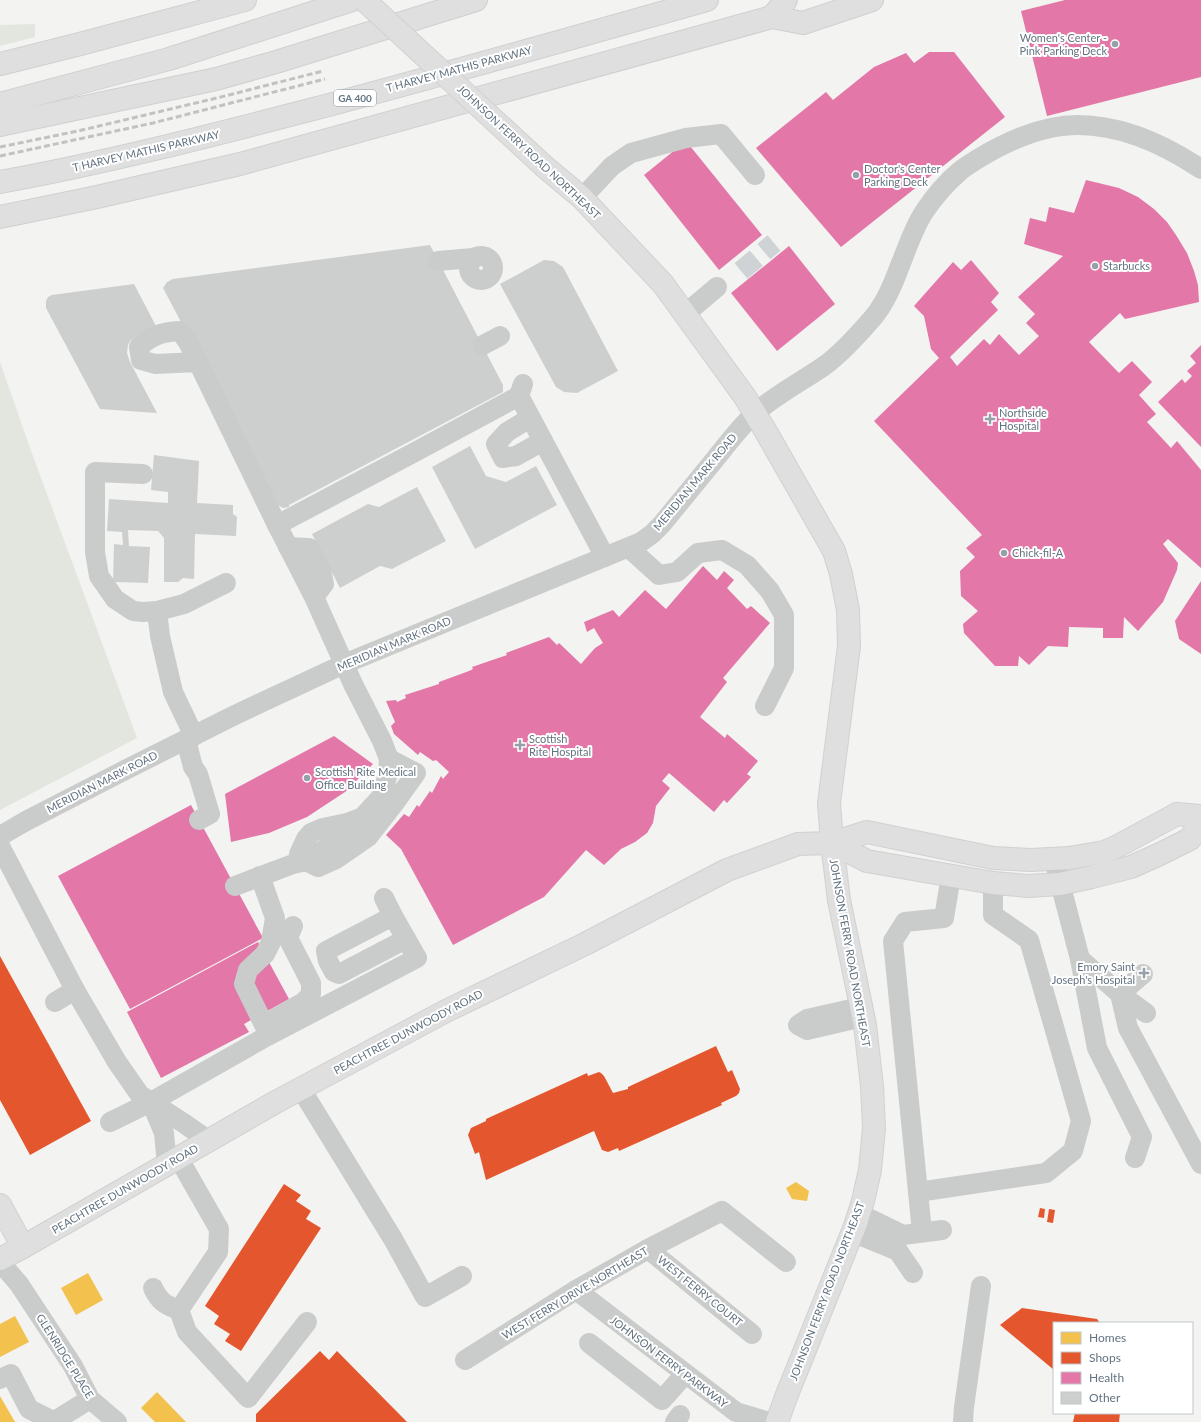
<svg xmlns="http://www.w3.org/2000/svg" width="1201" height="1422" font-family="Lato,sans-serif">
	<style>
		.green { fill: #e2e6df }
		.homes { fill: #f2c14e }
		.shops { fill: #e4572e }
		.health { fill: #e377a8 }
		.building { fill: #cdcece }
		.lines { fill: none; stroke-linecap: round; stroke-linejoin: round }
		.minor-tunnel { stroke: #cfd3d5; stroke-width: 20; stroke-dasharray: 20 10; stroke-linecap: butt }
		.major-casing { stroke: #d0d1d0; stroke-width: 24 }
		.highway-casing { stroke: #cfd0d0; stroke-width: 24 }
		.minor { stroke: #cacccc; stroke-width: 20 }
		.major { stroke: #dfdfe0; stroke-width: 22 }
		.highway { stroke: #dfdfe0; stroke-width: 22 }
		.rail { stroke: #c1c2c2; stroke-width: 3; stroke-dasharray: 6 3; stroke-linecap: butt }
		.major-bridge-casing { stroke: #d0d1d0; stroke-width: 24; stroke-linecap: butt }
		.major-bridge { stroke: #dfdfe0; stroke-width: 22 }
		.poi-dot { fill: #95a0a8; stroke: #fff; stroke-width: 1.5 }
		.labels { text-anchor: middle; stroke-width: 4; stroke-linejoin: round; paint-order: stroke }
		.shield { fill: #fff; stroke: #929da7; stroke-width: 1 }
		.shield-label { font-size: 10px; font-weight: bold; fill: #637381 }
		.poi-label { font-size: 11px; fill: #637381; stroke: #fff; text-anchor: start }
		.street-label { font-size: 11px; fill: #637381; stroke: #fff }
	</style>
	<rect width="100%" height="100%" fill="#f3f3f1"/>
	<g class="green">
		<polygon points="35,24 35,37 0,46 0,25"/>
		<polygon points="0,362 30,448 137,738 0,810"/>
	</g>
	<g class="homes">
		<polygon points="796,1182 809,1191 807,1201 792,1199 786,1188"/>
		<polygon points="88,1273 103,1300 76,1315 61,1288"/>
		<polygon points="15,1316 29,1342 0,1357 0,1324"/>
		<polygon points="157,1392 186,1422 155,1422 141,1408"/>
		<polygon points="0,1396 15,1422 0,1422"/>
	</g>
	<g class="shops">
		<polygon points="0,956 91,1121 30,1155 0,1100"/>
		<polygon points="716,1046 728,1072 732,1070 740,1089 739,1093 736,1096 721,1103 722,1105 619,1151 618,1148 608,1152 602,1150 594,1131 486,1180 479,1152 475,1154 468,1135 471,1128 486,1121 486,1119 587,1073 588,1076 599,1072 601,1073 604,1076 613,1093 628,1089 628,1087"/>
		<polygon points="284,1184 301,1195 296,1201 311,1211 306,1219 321,1228 241,1351 225,1341 230,1334 214,1324 219,1316 205,1306"/>
		<polygon points="1040,1208 1045,1209 1044,1218 1038,1217"/>
		<polygon points="1049,1209 1055,1210 1053,1223 1047,1222"/>
		<polygon points="1022,1308 1097,1319 1100,1323 1054,1323 1054,1370 1000,1325"/>
		<polygon points="320,1351 329,1360 337,1351 407,1422 256,1422 256,1414"/>
		<polygon points="1075,1413 1120,1413 1119,1422 1073,1422"/>
	</g>
	<g class="health">
		<polygon points="1065,0 1201,0 1201,77 1047,116 1021,11"/>
		<polygon points="929,52 954,52 1005,117 841,247 756,148 826,92 833,100 874,67 906,53 914,63"/>
		<polygon points="686,141 762,235 719,270 644,175"/>
		<polygon points="1086,180 1119,188 1138,197 1154,209 1167,222 1176,235 1187,253 1194,271 1198,285 1199,302 1125,319 1120,313 1089,342 1119,373 1132,361 1152,382 1139,395 1156,414 1147,422 1171,448 1177,441 1201,470 1201,568 1168,539 1163,544 1178,563 1177,570 1163,602 1138,631 1124,617 1123,638 1103,638 1103,628 1069,627 1068,647 1048,646 1029,665 1019,656 1018,666 995,666 964,633 963,624 978,611 961,596 960,571 975,557 966,548 982,535 874,421 939,358 931,349 924,316 914,306 953,262 961,270 971,260 999,293 991,302 998,310 950,357 957,366 984,339 990,345 999,334 1019,355 1039,336 1026,323 1035,314 1018,297 1063,256 1024,244 1030,218 1046,222 1049,207 1074,213"/>
		<polygon points="789,246 835,304 777,351 731,293"/>
		<polygon points="1201,345 1201,447 1158,402 1182,379 1185,383 1192,376 1187,371 1196,363 1190,356"/>
		<polygon points="703,566 717,580 724,571 734,580 727,588 747,609 751,606 770,623 723,678 727,682 700,717 725,738 727,734 758,761 747,774 751,777 727,803 724,800 714,812 669,773 662,781 670,788 656,806 653,823 647,833 635,842 621,849 604,865 586,850 544,897 453,945 401,849 386,835 404,814 409,817 417,805 419,807 430,791 432,793 441,776 443,779 449,772 436,760 433,761 420,752 418,755 394,734 391,726 395,722 386,701 396,700 397,702 406,698 405,695 439,684 439,682 469,671 473,669 472,667 507,655 506,653 549,637 557,645 559,643 581,664 595,648 603,643 594,628 587,632 584,622 613,610 619,617 645,590 666,609"/>
		<polygon points="1201,581 1201,654 1179,639 1175,621"/>
		<polygon points="334,736 373,764 345,792 307,817 269,833 231,842 225,794"/>
		<polygon points="191,805 263,938 130,1009 58,876"/>
		<polygon points="258,942 289,999 244,1024 249,1032 161,1078 127,1012"/>
	</g>
	<g class="building">
		<polygon points="430,245 503,385 503,392 289,505 289,507 283,508 278,505 163,288 167,282 173,279"/>
		<polygon points="544,260 554,261 563,267 618,371 577,393 564,392 556,387 500,284"/>
		<polygon points="134,284 158,330 140,334 133,339 130,341 128,345 127,353 130,362 157,413 100,409 46,308 46,301 48,297 52,295"/>
		<polygon points="470,446 486,476 506,482 536,466 557,505 475,549 432,467"/>
		<polygon points="154,455 199,461 197,503 233,505 233,514 237,517 236,536 195,534 194,579 183,578 178,582 164,582 164,538 158,531 128,530 129,546 150,547 148,583 113,582 114,544 123,545 122,532 107,531 109,499 168,503 168,492 151,490"/>
		<polygon points="417,487 446,541 392,569 380,566 340,588 312,534 368,504 379,507"/>
	</g>
	<g class="lines">
		<polyline class="minor-tunnel" points="741,271 774,243"/>
		<defs>
			<g id="major">
				<polyline points="545,167 582,198 663,284 745,397 765,430 834,551 841,574 848,610 849,646 829,803 832,843 839,900 865,1025 872,1086 874,1128 870,1170 863,1201 855,1226 786,1397 777,1422"/>
				<polyline points="832,843 867,861 993,883 1029,886 1060,884 1092,877 1131,867 1158,855 1190,839 1201,821"/>
				<polyline points="0,1205 23,1247"/>
				<polyline points="0,1259 23,1247 274,1103 446,1011 585,944 727,870 798,844 832,843 867,832 993,858 1031,860 1069,858 1104,852 1116,847 1177,814 1201,816"/>
			</g>
			<g id="highway">
				<polyline points="772,17 786,0"/>
				<polyline points="0,64 80,44 245,0"/>
				<polyline points="0,104 169,59 352,0"/>
				<polyline points="0,125 216,79 276,62 476,0"/>
				<path d="M0 182C110 162 217 134 325 106 453 72 580 36 707 0"/>
				<polyline points="0,217 97,197 240,164 772,17 803,23 872,0"/>
			</g>
		</defs>
		<use href="#major" class="major-casing"/>
		<use href="#highway" class="highway-casing"/>
		<g class="minor">
			<polyline points="582,198 612,166 631,153 686,138 721,134 755,175"/>
			<circle cx="481" cy="268" r="12"/>
			<polyline points="438,261 473,258"/>
			<polyline points="685,314 717,287"/>
			<polyline points="483,345 500,336"/>
			<path d="M198 362 155 364 141 360 139 347C152 335 163 332 180 331L188 342 198 362 277 525 314 597 353 684 382 741 389 759 388 773 382 796 345 836 306 861 293 864 235 886"/>
			<polyline points="523,384 519,396 605,557"/>
			<polyline points="530,418 507,432 496,444 503,458 516,456 543,441"/>
			<polyline points="143,474 95,472 95,552 99,576 115,599 133,611 143,612 157,611 160,636 173,692 194,736"/>
			<polyline points="277,525 415,452 519,396"/>
			<polyline points="288,547 309,548 321,570 324,584 314,597"/>
			<polyline points="629,548 659,575 677,572 698,553 722,550 747,565 770,591 784,615 784,668 765,706"/>
			<polyline points="157,611 184,604 226,583"/>
			<polyline points="186,740 193,767 198,774 210,814 199,820"/>
			<polyline points="361,818 347,823 323,828 311,833 306,839 299,854 306,861 318,867 336,859 368,837 396,801 416,773 389,759"/>
			<path d="M0 836 26 821 125 770 237 714 344 664 641 542 652 534 662 524C680 502 698 480 716 458 728 443 740 427 754 414 775 395 801 382 824 366 841 354 857 336 871 320 897 291 903 245 924 212 934 197 947 182 960 171 965 167 970 164 976 160 1005 142 1043 125 1078 125 1123 125 1165 145 1201 169"/>
			<polyline points="0,846 75,990 117,1062 140,1095 185,1124 209,1141"/>
			<polyline points="1054,860 1080,959 1097,1048 1142,1137 1135,1158"/>
			<polyline points="260,876 275,918 271,942 265,954 248,970 244,984 269,1035"/>
			<polyline points="393,916 326,951 328,961 334,972 339,974 406,939"/>
			<polyline points="1080,959 1120,994 1146,1013"/>
			<polyline points="1120,994 1128,1028 1201,1164"/>
			<polyline points="1120,994 1143,974"/>
			<polyline points="55,1002 75,990"/>
			<polyline points="860,1007 807,1019 798,1025 807,1030 863,1017"/>
			<polyline points="272,1024 276,1018 304,1002 311,994 311,983 288,938 293,926"/>
			<polyline points="301,1089 393,1239 425,1297 462,1276"/>
			<polyline points="151,1102 164,1133 167,1165"/>
			<polyline points="110,1122 151,1102 262,1039 417,958 393,916 384,898"/>
			<polyline points="179,1159 219,1229 218,1252 179,1310 187,1332 248,1398 307,1322"/>
			<polyline points="918,1192 1046,1173 1073,1151 1081,1121 1029,940 993,915 993,883"/>
			<polyline points="858,1213 903,1235 942,1230"/>
			<polyline points="852,1232 898,1251 913,1273"/>
			<polyline points="922,1232 893,941 905,922 944,918 951,876"/>
			<polyline points="648,1249 752,1334"/>
			<polyline points="0,1262 19,1284 73,1366 90,1399 117,1422"/>
			<path d="M153 1288C159 1301 165 1305 179 1310"/>
			<polyline points="576,1290 736,1412 769,1422"/>
			<polyline points="589,1343 662,1400 685,1374"/>
			<polyline points="465,1360 576,1290 648,1249 722,1211 786,1262"/>
			<polyline points="0,1379 11,1374 29,1409 53,1421"/>
			<polyline points="53,1422 90,1399"/>
			<polyline points="675,1422 680,1415"/>
			<polyline points="963,1422 964,1407 981,1286"/>
		</g>
		<use href="#major" class="major"/>
		<use href="#highway" class="highway"/>
		<g class="rail">
			<polyline points="0,147 78,131 221,97 323,71"/>
			<polyline points="0,156 153,123 325,79"/>
		</g>
		<defs>
			<polyline id="major-bridge" points="364,0 545,167"/>
		</defs>
		<use href="#major-bridge" class="major-bridge-casing"/>
		<use href="#major-bridge" class="major-bridge"/>
	</g>
	<g class="poi-dot">
		<circle cx="1115" cy="44" r="4"/>
		<circle cx="856" cy="175" r="4"/>
		<circle cx="1095" cy="266" r="4"/>
		<path d="M988 413h4v4h4v4h-4v4h-4v-4h-4v-4h4z"/>
		<circle cx="1004" cy="553" r="4"/>
		<path d="M518 739h4v4h4v4h-4v4h-4v-4h-4v-4h4z"/>
		<circle cx="307" cy="778" r="4"/>
		<path d="M1142 967h4v4h4v4h-4v4h-4v-4h-4v-4h4z"/>
	</g>
	<g class="labels">
		<rect class="shield" x="334" y="90" width="42" height="16" rx="3"/>
		<g class="shield-label">
			<text x="355" y="102">GA 400</text>
		</g>
		<g class="poi-label">
			<text x="1107" y="42" text-anchor="end">Women's Center -<tspan x="1107" dy="13">Pink Parking Deck</tspan></text>
			<text x="864" y="173">Doctor's Center<tspan x="864" dy="13">Parking Deck</tspan></text>
			<text x="1103" y="270">Starbucks</text>
			<text x="999" y="417">Northside<tspan x="999" dy="13">Hospital</tspan></text>
			<text x="1012" y="557">Chick-fil-A</text>
			<text x="529" y="743">Scottish<tspan x="529" dy="13">Rite Hospital</tspan></text>
			<text x="315" y="776">Scottish Rite Medical<tspan x="315" dy="13">Office Building</tspan></text>
			<text x="1135" y="971" text-anchor="end">Emory Saint<tspan x="1135" dy="13">Joseph's Hospital</tspan></text>
		</g>
		<g class="street-label">
			<text transform="translate(459 69) rotate(-15)" y="4">T HARVEY MATHIS PARKWAY</text>
			<text transform="translate(146 151) rotate(-13)" y="4">T HARVEY MATHIS PARKWAY</text>
			<text transform="translate(529 152) rotate(43)" y="4">JOHNSON FERRY ROAD NORTHEAST</text>
			<text transform="translate(695 482) rotate(-50)" y="4">MERIDIAN MARK ROAD</text>
			<text transform="translate(394 644) rotate(-23)" y="4">MERIDIAN MARK ROAD</text>
			<text transform="translate(102 782) rotate(-27)" y="4">MERIDIAN MARK ROAD</text>
			<text transform="translate(850 953) rotate(80)" y="4">JOHNSON FERRY ROAD NORTHEAST</text>
			<text transform="translate(408 1032) rotate(-28)" y="4">PEACHTREE DUNWOODY ROAD</text>
			<text transform="translate(125 1189) rotate(-30)" y="4">PEACHTREE DUNWOODY ROAD</text>
			<text transform="translate(700 1291) rotate(39)" y="4">WEST FERRY COURT</text>
			<text transform="translate(827 1291) rotate(-69)" y="4">JOHNSON FERRY ROAD NORTHEAST</text>
			<text transform="translate(575 1293) rotate(-31)" y="4">WEST FERRY DRIVE NORTHEAST</text>
			<text transform="translate(65 1356) rotate(58)" y="4">GLENRIDGE PLACE</text>
			<text transform="translate(669 1362) rotate(37)" y="4">JOHNSON FERRY PARKWAY</text>
		</g>
	</g>
	<rect x="1053" y="1322" width="140" height="92" fill="#ffffff" stroke="#c1c7cd"/>
	<rect x="1061" y="1332" width="20" height="12" fill="#f2c14e" stroke="#c1c7cd"/>
	<text x="1089" y="1342" font-size="12" fill="#637381">Homes</text>
	<rect x="1061" y="1352" width="20" height="12" fill="#e4572e" stroke="#c1c7cd"/>
	<text x="1089" y="1362" font-size="12" fill="#637381">Shops</text>
	<rect x="1061" y="1372" width="20" height="12" fill="#e377a8" stroke="#c1c7cd"/>
	<text x="1089" y="1382" font-size="12" fill="#637381">Health</text>
	<rect x="1061" y="1392" width="20" height="12" fill="#cdcece" stroke="#c1c7cd"/>
	<text x="1089" y="1402" font-size="12" fill="#637381">Other</text>
</svg>
